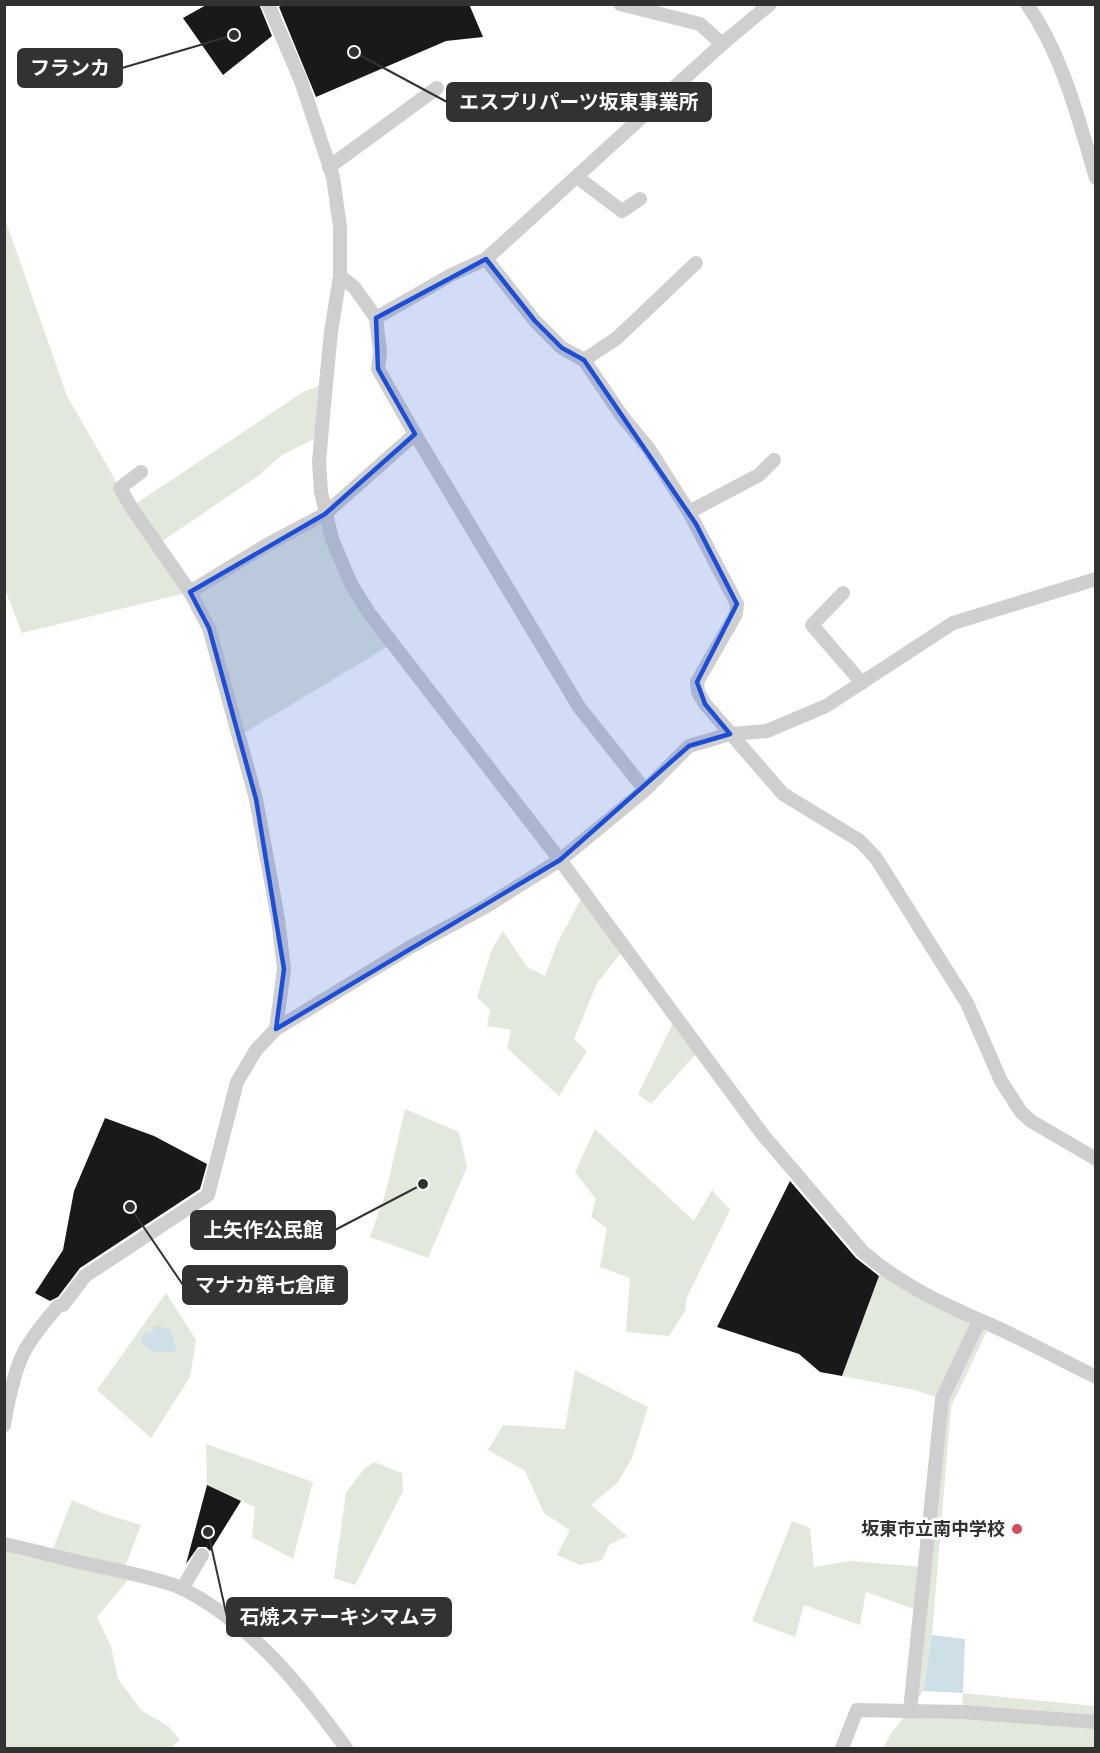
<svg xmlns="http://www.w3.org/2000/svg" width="1100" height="1753" font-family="Rubik,'Noto Sans JP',sans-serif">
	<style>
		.green { fill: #e2e8dc }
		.water { fill: #cedfe8 }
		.building { fill: #191919 }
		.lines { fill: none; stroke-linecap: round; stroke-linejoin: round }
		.minor { stroke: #cfcfcf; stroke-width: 14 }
		.marked { fill: #1d4ed8; fill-opacity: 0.2; stroke: #1d4ed8; stroke-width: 4.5; stroke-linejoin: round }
		.poi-dot { fill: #d34a58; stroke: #fff; stroke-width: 2 }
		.labels { text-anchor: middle; stroke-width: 6; stroke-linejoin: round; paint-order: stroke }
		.poi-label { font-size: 18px; font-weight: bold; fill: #323232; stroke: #fff; text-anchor: end }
		.leader { fill: none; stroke: #323232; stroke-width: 2 }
		.callout-dot { fill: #323232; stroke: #fff; stroke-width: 2 }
		.callout { fill: #323232; stroke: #323232; stroke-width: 2 }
		.callout-label { font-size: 20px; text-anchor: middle; font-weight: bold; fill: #fff }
	</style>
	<rect width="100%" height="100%" fill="#fff"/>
	<g class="green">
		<polygon points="4,216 67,396 131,507 303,392 326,383 322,435 282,455 258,476 158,544 190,592 325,514 332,539 392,644 239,736 190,592 22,633 4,587"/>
		<polygon points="584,893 625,948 597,983 574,1039 587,1051 559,1096 507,1048 511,1030 487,1026 490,1010 477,997 492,949 503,931 527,967 545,976 557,944"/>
		<polygon points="676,1017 700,1049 651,1104 638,1094"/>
		<polygon points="405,1109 459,1132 467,1167 428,1258 370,1237 385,1195"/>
		<polygon points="595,1129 694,1221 712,1190 730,1210 687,1297 685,1311 669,1336 626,1332 630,1278 600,1267 607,1228 591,1217 596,1199 575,1172"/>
		<polygon points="882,1268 990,1325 951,1407 932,1635 923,1691 911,1708 962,1711 963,1693 1095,1706 1095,1748 883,1748 892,1732 911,1708 920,1611 866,1592 860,1625 804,1605 795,1637 752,1621 792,1521 810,1528 814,1567 851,1561 924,1567 942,1399 915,1390 842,1376"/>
		<polygon points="166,1293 196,1340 190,1377 151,1438 97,1390"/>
		<polygon points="575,1370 648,1407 632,1458 618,1482 591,1505 627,1536 609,1545 602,1560 580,1565 557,1555 570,1530 544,1513 525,1471 488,1450 503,1425 565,1429"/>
		<polygon points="206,1444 313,1482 293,1559 252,1537 255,1507 207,1485"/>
		<polygon points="374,1462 402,1473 403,1491 355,1585 334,1578 346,1493 364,1469"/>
		<polygon points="72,1500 102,1513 141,1525 123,1572 132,1575 97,1617 111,1647 118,1679 141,1710 168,1726 180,1740 170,1748 5,1748 5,1544 51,1554"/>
	</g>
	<g class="water">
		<polygon points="154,1325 170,1329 177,1352 153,1352 141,1343 144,1334 153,1331"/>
		<polygon points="932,1635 965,1639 963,1693 923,1691"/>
	</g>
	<g class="building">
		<polygon points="208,4 259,4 272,36 223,75 183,18"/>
		<polygon points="284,4 469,4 483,37 446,41 316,97 279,7"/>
		<polygon points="105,1118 154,1136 207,1164 200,1189 80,1268 58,1297 50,1301 35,1293 63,1250 74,1191"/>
		<polygon points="790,1181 856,1258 879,1276 842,1376 820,1372 799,1354 717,1327"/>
		<polygon points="207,1485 241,1501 210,1551 206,1547 198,1547 186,1564"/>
	</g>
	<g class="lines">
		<g class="minor">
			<path d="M268 4 301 81 333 177 340 227V276L331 332 326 383 319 462 321 492 332 539 351 584 369 613 560 860 763 1135 863 1252C904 1287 943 1304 991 1325 1027 1341 1061 1360 1096 1377"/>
			<polyline points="620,4 700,24 722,44"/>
			<path d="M1027 4C1063 56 1078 118 1096 178"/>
			<polyline points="329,167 437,88"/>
			<polyline points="577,177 622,211 640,199"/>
			<polyline points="486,259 535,321 562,348 584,360 622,416 649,449 689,512 737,604 736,614 697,682 698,692 705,704 783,794 860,841 876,858 967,1003 1001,1081 1021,1112 1031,1121 1096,1159"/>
			<polyline points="340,276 354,287 376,318 451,275 486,259 722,44 770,4"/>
			<polyline points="584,360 617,338 696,263"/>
			<polyline points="415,434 579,707 645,790"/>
			<polyline points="141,472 120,488 131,507 190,592"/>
			<polyline points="689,512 759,475 774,460"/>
			<polyline points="843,593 812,625 862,683"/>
			<polyline points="276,1029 284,969 278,919 256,799 209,628 190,592 265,546 325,514 415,434 378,369 380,352 376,318"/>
			<path d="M4 1425C7 1405 15 1369 24 1352 33 1335 46 1320 58 1306L63 1305 85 1276 208 1195 237 1082 256 1050 276 1029 412 946 485 907 560 860 645 790 689 746 730 734 767 731 826 706 953 623 1096 579"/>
			<path d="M4 1544C34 1550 63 1559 93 1565 118 1571 159 1578 181 1588 250 1622 302 1687 346 1748"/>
			<polyline points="182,1589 202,1555"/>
			<polyline points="910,1710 942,1399 979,1321"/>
			<polyline points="842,1748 857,1710 962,1712 1096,1722"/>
		</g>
	</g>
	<path class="marked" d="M486 259 535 321 562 348 584 360 696 524 737 604 697 682 705 704 730 734 689 746 560 860 276 1029 284 969 256 799 209 628 190 592 325 514 415 434 378 369 376 318Z"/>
	<circle class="poi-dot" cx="1017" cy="1529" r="6"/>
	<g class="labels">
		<g class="poi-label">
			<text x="1005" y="1535">坂東市立南中学校</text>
		</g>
	</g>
	<path class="leader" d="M234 35L122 68M354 52L447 102M423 1184L335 1230M130 1207L183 1285M208 1532L227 1617"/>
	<g class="callout-dot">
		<circle cx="234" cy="35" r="6"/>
		<circle cx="354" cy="52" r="6"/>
		<circle cx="423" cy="1184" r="6"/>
		<circle cx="130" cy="1207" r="6"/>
		<circle cx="208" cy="1532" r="6"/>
	</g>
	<g class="callout">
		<rect x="18" y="49" width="104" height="38" rx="6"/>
		<rect x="447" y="83" width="264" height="38" rx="6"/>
		<rect x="191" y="1211" width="144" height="38" rx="6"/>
		<rect x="183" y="1266" width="164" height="38" rx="6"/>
		<rect x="227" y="1598" width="224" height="38" rx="6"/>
	</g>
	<g class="callout-label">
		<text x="70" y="75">フランカ</text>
		<text x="579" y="109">エスプリパーツ坂東事業所</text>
		<text x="263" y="1237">上矢作公民館</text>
		<text x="265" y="1292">マナカ第七倉庫</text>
		<text x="339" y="1624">石焼ステーキシマムラ</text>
	</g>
	<rect width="1100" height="1753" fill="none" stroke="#323232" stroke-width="12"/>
</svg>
